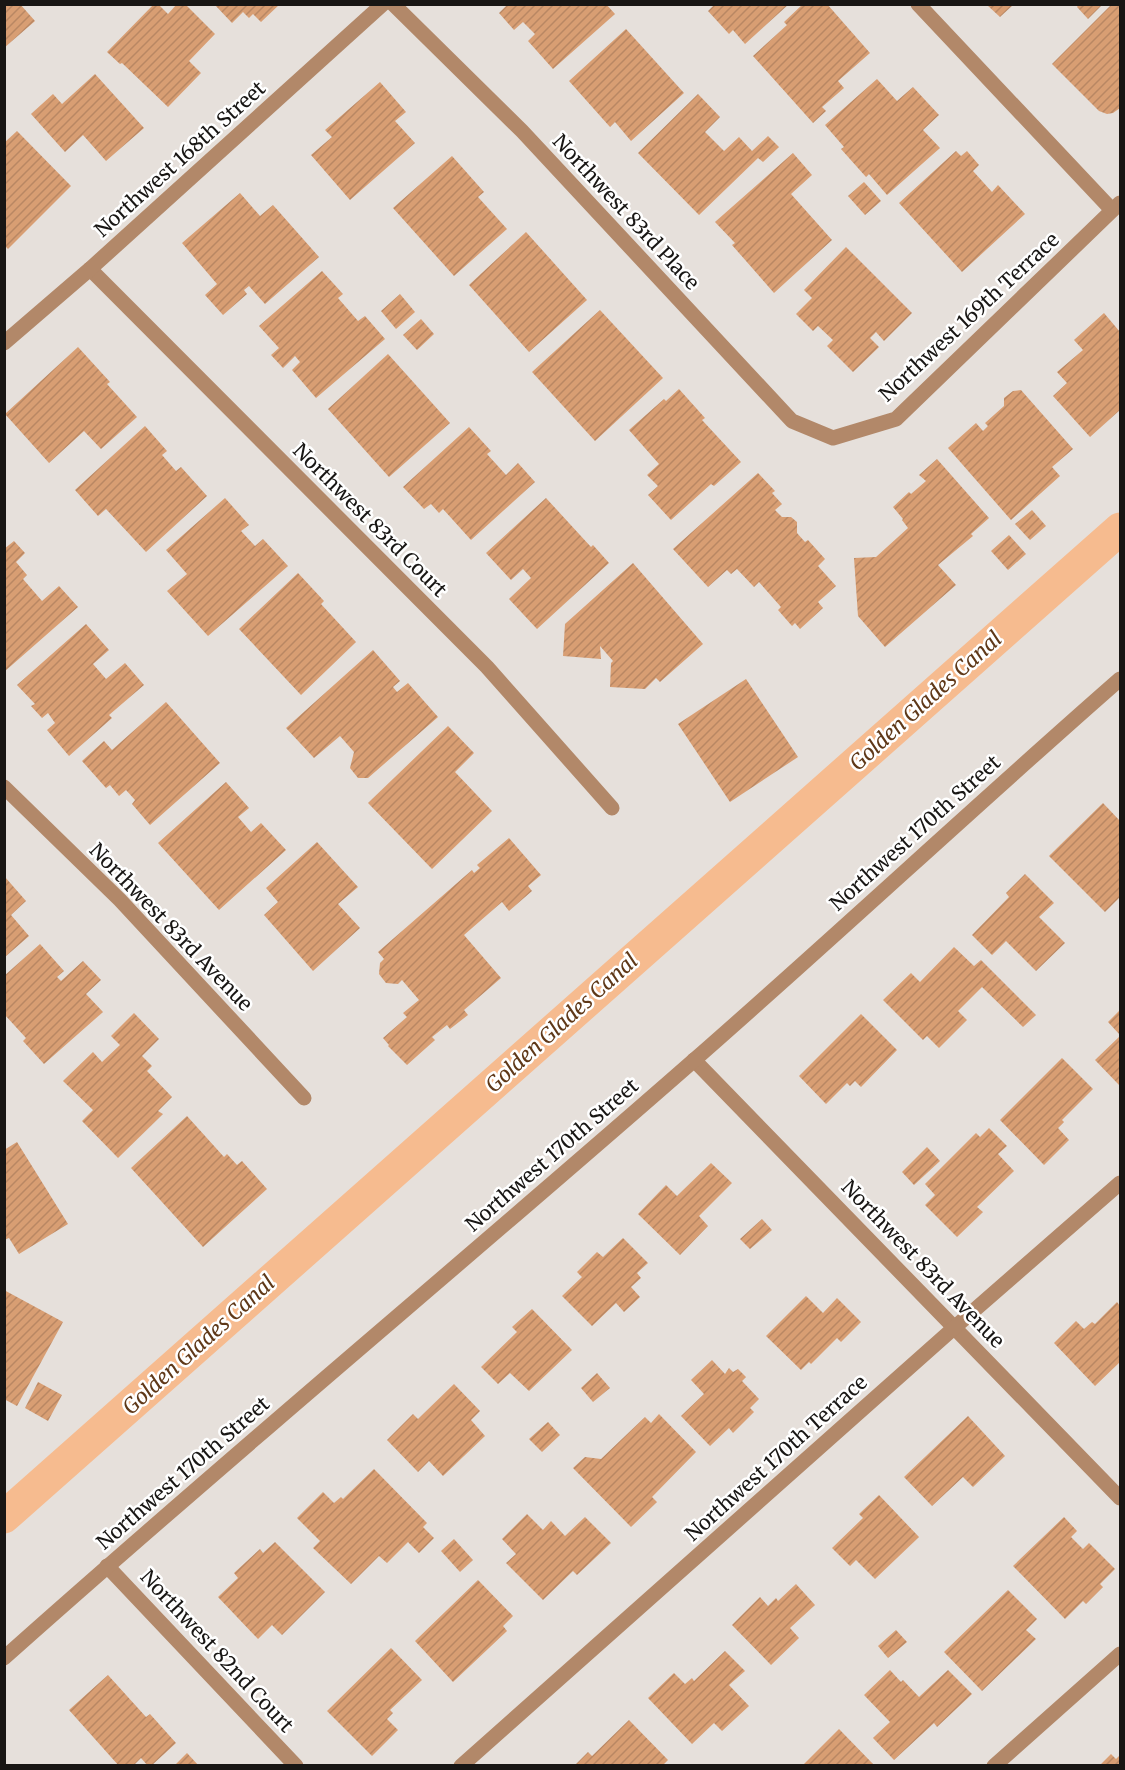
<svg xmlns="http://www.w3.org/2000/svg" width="1125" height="1770" font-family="Merriweather,serif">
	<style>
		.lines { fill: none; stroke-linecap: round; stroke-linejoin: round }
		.canal { stroke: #f6bb8f; stroke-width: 33 }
		.building { fill: url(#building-hatch) }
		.minor { stroke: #b28869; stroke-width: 15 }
		.labels { text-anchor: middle; stroke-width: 5; stroke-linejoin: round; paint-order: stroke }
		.street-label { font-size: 20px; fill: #181614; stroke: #fff }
		.water-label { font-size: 21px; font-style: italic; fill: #5f3818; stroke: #fff }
	</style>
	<defs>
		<pattern id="building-hatch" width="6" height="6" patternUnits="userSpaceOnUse" patternTransform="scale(1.5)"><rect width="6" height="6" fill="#d89e73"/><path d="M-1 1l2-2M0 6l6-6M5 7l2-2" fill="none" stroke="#b98763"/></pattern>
	</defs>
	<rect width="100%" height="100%" fill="#e6e0db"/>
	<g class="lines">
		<polyline class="canal" points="4,1517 1120,529"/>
	</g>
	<g class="building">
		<polygon points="4,4 20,4 35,21 4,48"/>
		<polygon points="154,4 158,4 168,14 177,4 185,4 215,34 189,61 201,73 168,107 122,63 120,64 107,52"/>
		<polygon points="214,4 280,4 261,22 253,14 249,18 243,12 232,23"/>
		<polygon points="508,4 606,4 615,14 553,69 528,41 535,34 523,22 514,30 499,13"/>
		<polygon points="715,4 789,4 745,44 733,30 729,34 708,11"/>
		<polygon points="803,4 827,4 870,53 838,81 844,88 822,107 826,111 813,123 753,56 787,25 784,22"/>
		<polygon points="1079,4 1103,4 1088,19 1077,7"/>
		<polygon points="1112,4 1120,4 1120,108 1113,113 1107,114 1099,111 1052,64"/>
		<polygon points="987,5 1013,5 1000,17"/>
		<polygon points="626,29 684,93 631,141 615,122 610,127 569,81"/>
		<polygon points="95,74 144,128 106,161 83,135 65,152 31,114 53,94 62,104"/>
		<polygon points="877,79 897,101 913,87 939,115 923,130 940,148 887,195 869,174 866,177 841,149 844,147 825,125"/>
		<polygon points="380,82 406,112 395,121 415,143 350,200 311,155 332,137 325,130"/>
		<polygon points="698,94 720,117 705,132 724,151 739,137 752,151 768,136 779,147 763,162 758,158 699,215 638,153"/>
		<polygon points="17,131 71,186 8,249 4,245 4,143"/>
		<polygon points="956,151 961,156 967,151 979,165 973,171 992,192 998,185 1025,214 962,272 899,203"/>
		<polygon points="793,153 812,175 791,194 832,240 774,293 732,245 735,243 715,222"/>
		<polygon points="452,156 484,192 478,197 507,229 454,276 393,208"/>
		<polygon points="864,182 881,201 865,215 848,196"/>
		<polygon points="240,193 260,216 273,205 319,257 265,304 249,286 244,290 247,294 223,315 205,295 217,284 182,243"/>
		<polygon points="526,232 587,300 529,352 469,285"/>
		<polygon points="846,247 912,313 884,341 876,332 870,338 879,347 853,372 827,346 833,340 818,326 813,331 796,314 812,298 804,290"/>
		<polygon points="322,271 343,294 338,298 358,321 365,316 385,339 316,398 292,370 300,362 295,356 283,368 271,355 279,348 259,326"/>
		<polygon points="400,294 415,312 396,329 381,311"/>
		<polygon points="600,310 663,378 595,441 532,372"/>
		<polygon points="1104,313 1120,332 1120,410 1090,437 1053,396 1067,383 1057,372 1083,350 1074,340"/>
		<polygon points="421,319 434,334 417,350 403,335"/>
		<polygon points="78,347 110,382 107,384 137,417 101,449 84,431 49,463 5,414"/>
		<polygon points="388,354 450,423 389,477 328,409"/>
		<polygon points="679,389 705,418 702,420 741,462 714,486 711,484 671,520 648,495 658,486 647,475 659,464 629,430 664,399 666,401"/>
		<polygon points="1021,390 1073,449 1052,467 1060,476 1011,520 948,448 976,423 983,431 988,426 985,423 1004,406 1004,398 1013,391"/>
		<polygon points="145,426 167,451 162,455 176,471 181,467 207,496 146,552 106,509 98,516 75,490"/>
		<polygon points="469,427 491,451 487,454 506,475 518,463 535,482 471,540 443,509 439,513 431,504 424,509 403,487"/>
		<polygon points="937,459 989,518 971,534 973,536 938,565 956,585 885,647 858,616 854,558 876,557 908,528 902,520 903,519 893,507 909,492 911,494 926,481 919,475"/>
		<polygon points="758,473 775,491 772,493 782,504 775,510 782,517 791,517 797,522 797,533 805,542 808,540 825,559 818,566 836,586 818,602 823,608 800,629 795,623 792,626 778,610 781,607 759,582 754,587 737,569 731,574 727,570 708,587 673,549"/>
		<polygon points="225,498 249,525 241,531 255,546 263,539 288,566 208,636 167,591 187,574 166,550"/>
		<polygon points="546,498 591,547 593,545 609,563 537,629 509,599 531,578 523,569 511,580 486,553"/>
		<polygon points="1032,510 1046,526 1030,540 1015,524"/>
		<polygon points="1009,535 1026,554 1008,570 991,551"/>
		<polygon points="14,541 25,553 16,562 27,575 23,579 42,601 59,586 78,607 4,672 4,549"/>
		<polygon points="633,563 703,644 660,682 656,678 645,689 610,687 611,663 613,661 600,646 601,659 563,656 565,624"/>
		<polygon points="298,573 324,601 321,604 356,642 301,695 239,629"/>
		<polygon points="86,624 109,650 93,664 106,679 125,663 144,685 109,715 112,718 69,756 47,730 55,723 48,713 42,718 31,706 35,704 17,685"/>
		<polygon points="373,650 400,681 393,687 397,692 408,683 438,717 368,778 358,778 350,768 354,752 340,736 314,758 286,728"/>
		<polygon points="746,679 798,757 730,802 678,724"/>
		<polygon points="166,702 220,763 150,825 132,804 135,800 126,790 119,796 110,785 106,788 82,761 104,741 112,750"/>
		<polygon points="448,726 474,753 455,772 492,811 432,869 368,803"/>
		<polygon points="226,782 249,808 238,817 251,832 261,823 286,850 219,910 158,843"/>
		<polygon points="1103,803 1120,821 1120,897 1105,912 1049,856"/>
		<polygon points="509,838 541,875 528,886 532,891 509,911 502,902 464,935 501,978 464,1010 468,1015 450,1029 447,1025 432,1037 435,1040 407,1065 388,1046 389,1045 383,1038 407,1017 403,1013 419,1000 402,980 398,984 386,983 379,974 380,963 384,959 378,952 472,870 474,873 480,868 477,865"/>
		<polygon points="317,842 358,887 338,904 360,928 313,971 264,915 278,902 266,888"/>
		<polygon points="1025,874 1054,903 1039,917 1065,943 1036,971 1006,941 992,955 972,935 1009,897 1006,893"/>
		<polygon points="5,877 26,901 11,915 29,936 5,957"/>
		<polygon points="40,944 64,971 57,977 61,981 83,961 101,980 86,994 103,1012 44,1064 23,1041 26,1038 4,1014 4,976"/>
		<polygon points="954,947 974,966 981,960 1036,1015 1023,1027 982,987 958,1011 967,1020 939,1048 927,1036 923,1040 883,1000 911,973 920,982"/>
		<polygon points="1120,1010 1120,1035 1108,1022"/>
		<polygon points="134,1013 159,1039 142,1056 152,1066 147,1071 172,1097 158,1111 163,1114 118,1158 82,1121 93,1110 63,1081 93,1052 102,1062 120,1045 111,1036"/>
		<polygon points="861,1014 897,1050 861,1087 855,1081 850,1086 847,1083 826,1104 799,1076"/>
		<polygon points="1120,1036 1120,1086 1095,1060"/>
		<polygon points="1062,1058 1093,1089 1062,1120 1064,1122 1058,1128 1069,1140 1044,1165 1000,1120"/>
		<polygon points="187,1116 224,1157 227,1154 237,1165 242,1161 267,1189 203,1247 131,1168"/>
		<polygon points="989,1128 1007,1146 998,1154 1014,1171 977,1207 983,1212 957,1237 925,1205 935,1195 925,1184 976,1133 980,1137"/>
		<polygon points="17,1142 68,1224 19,1254 9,1238 4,1240 4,1150"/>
		<polygon points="927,1147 940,1161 914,1185 902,1172"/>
		<polygon points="711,1163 732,1183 699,1216 708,1226 680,1255 638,1214 666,1185 677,1196"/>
		<polygon points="762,1219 772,1230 750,1249 740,1239"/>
		<polygon points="623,1238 648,1263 637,1273 641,1278 631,1287 640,1297 624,1312 616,1303 592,1326 562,1296 582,1277 577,1272 597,1252 603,1257"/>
		<polygon points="4,1290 63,1322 17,1406 4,1399"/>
		<polygon points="806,1296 823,1313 837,1298 861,1322 841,1342 837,1338 811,1364 809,1362 801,1370 766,1336"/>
		<polygon points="1117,1302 1120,1306 1120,1362 1095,1386 1054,1343 1076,1321 1084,1329 1092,1322 1095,1324"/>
		<polygon points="532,1309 572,1350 529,1391 510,1373 498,1384 481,1367 517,1332 512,1327"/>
		<polygon points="712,1360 725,1374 729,1368 733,1372 738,1369 746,1377 742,1381 759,1399 750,1408 754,1412 733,1433 729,1428 710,1446 681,1416 704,1394 691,1380"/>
		<polygon points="597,1373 610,1388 593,1402 581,1388"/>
		<polygon points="38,1382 62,1395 48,1421 25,1408"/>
		<polygon points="454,1384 480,1411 471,1420 485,1436 443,1476 429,1461 418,1472 387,1440 413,1414 418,1419"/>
		<polygon points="659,1414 696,1452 652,1497 657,1502 631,1527 573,1468 585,1457 601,1459 645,1417 651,1423"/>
		<polygon points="968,1416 1005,1456 973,1487 963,1477 932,1506 904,1477"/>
		<polygon points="548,1422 560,1435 542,1452 529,1439"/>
		<polygon points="374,1469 427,1523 423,1527 434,1538 419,1553 408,1542 387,1563 379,1556 351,1584 313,1548 320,1541 297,1518 323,1492 334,1503 341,1497 343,1499"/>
		<polygon points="879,1495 919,1537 875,1579 856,1560 850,1566 832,1548 863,1518 859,1514"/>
		<polygon points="527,1514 543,1530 551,1521 565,1536 585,1517 611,1543 577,1575 573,1571 543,1600 506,1563 516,1554 502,1539"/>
		<polygon points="1064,1517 1077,1531 1071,1537 1083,1549 1089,1543 1115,1569 1100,1584 1103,1587 1086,1604 1083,1601 1065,1619 1013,1566"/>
		<polygon points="454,1539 473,1560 460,1572 441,1551"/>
		<polygon points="275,1542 325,1592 282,1635 272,1625 258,1639 218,1597 238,1578 234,1573 260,1549 263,1553"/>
		<polygon points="478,1580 513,1616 503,1626 507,1631 453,1682 415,1641"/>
		<polygon points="796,1584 815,1605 790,1628 799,1638 771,1665 732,1625 760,1597 768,1606 776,1598 778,1601"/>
		<polygon points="1008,1590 1037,1619 1026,1630 1036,1639 982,1691 944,1652"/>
		<polygon points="896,1630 907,1642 888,1658 878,1646"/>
		<polygon points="391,1648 422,1680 390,1710 393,1713 387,1719 398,1730 372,1756 327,1711"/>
		<polygon points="725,1651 745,1671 729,1685 749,1706 722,1731 714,1723 692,1744 648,1698 674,1673 685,1684 692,1678 694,1681"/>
		<polygon points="890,1670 901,1682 903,1680 919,1697 948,1670 972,1694 937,1727 934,1723 894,1760 873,1738 890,1722 864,1695"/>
		<polygon points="108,1675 146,1717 150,1714 176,1743 151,1766 148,1766 141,1758 133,1766 119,1766 69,1710"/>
		<polygon points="629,1720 668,1760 662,1766 574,1766 588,1752 592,1756"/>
		<polygon points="839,1729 875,1766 802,1766"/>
		<polygon points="187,1753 199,1766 174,1766"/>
		<polygon points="1111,1754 1116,1759 1120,1755 1120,1766 1099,1766"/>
	</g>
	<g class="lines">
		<g class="minor">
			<polyline points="393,4 522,131 792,421 833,438 896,419 1120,203"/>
			<polyline points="918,4 1112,210"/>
			<polyline points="90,269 487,667 612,808"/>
			<polyline points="4,343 90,269 383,4"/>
			<polyline points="4,787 120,900 304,1098"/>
			<polyline points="694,1060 1120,1498"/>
			<polyline points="107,1566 296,1766"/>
			<path d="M4 1658C231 1455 464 1262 692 1062 836 936 976 805 1120 679"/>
			<polyline points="461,1766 955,1327 1120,1183"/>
			<polyline points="994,1766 1120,1654"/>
		</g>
	</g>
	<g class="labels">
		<g class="street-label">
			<text transform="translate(180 159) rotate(-42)" y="7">Northwest 168th Street</text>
			<text transform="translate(626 212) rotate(47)" y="7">Northwest 83rd Place</text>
			<text transform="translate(969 317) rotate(-43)" y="7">Northwest 169th Terrace</text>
			<text transform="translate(370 520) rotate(45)" y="7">Northwest 83rd Court</text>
			<text transform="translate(915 833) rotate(-42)" y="7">Northwest 170th Street</text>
			<text transform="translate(171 927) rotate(46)" y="7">Northwest 83rd Avenue</text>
			<text transform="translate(552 1155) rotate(-41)" y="7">Northwest 170th Street</text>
			<text transform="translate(923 1264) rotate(46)" y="7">Northwest 83rd Avenue</text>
			<text transform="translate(776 1458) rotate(-42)" y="7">Northwest 170th Terrace</text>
			<text transform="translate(183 1473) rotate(-41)" y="7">Northwest 170th Street</text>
			<text transform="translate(217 1651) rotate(47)" y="7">Northwest 82nd Court</text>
		</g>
		<g class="water-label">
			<text transform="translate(926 701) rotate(-42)" y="7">Golden Glades Canal</text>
			<text transform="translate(562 1023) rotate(-42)" y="7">Golden Glades Canal</text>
			<text transform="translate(199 1345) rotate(-42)" y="7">Golden Glades Canal</text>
		</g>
	</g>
	<rect width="1125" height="1770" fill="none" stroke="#181614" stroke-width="12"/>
</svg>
